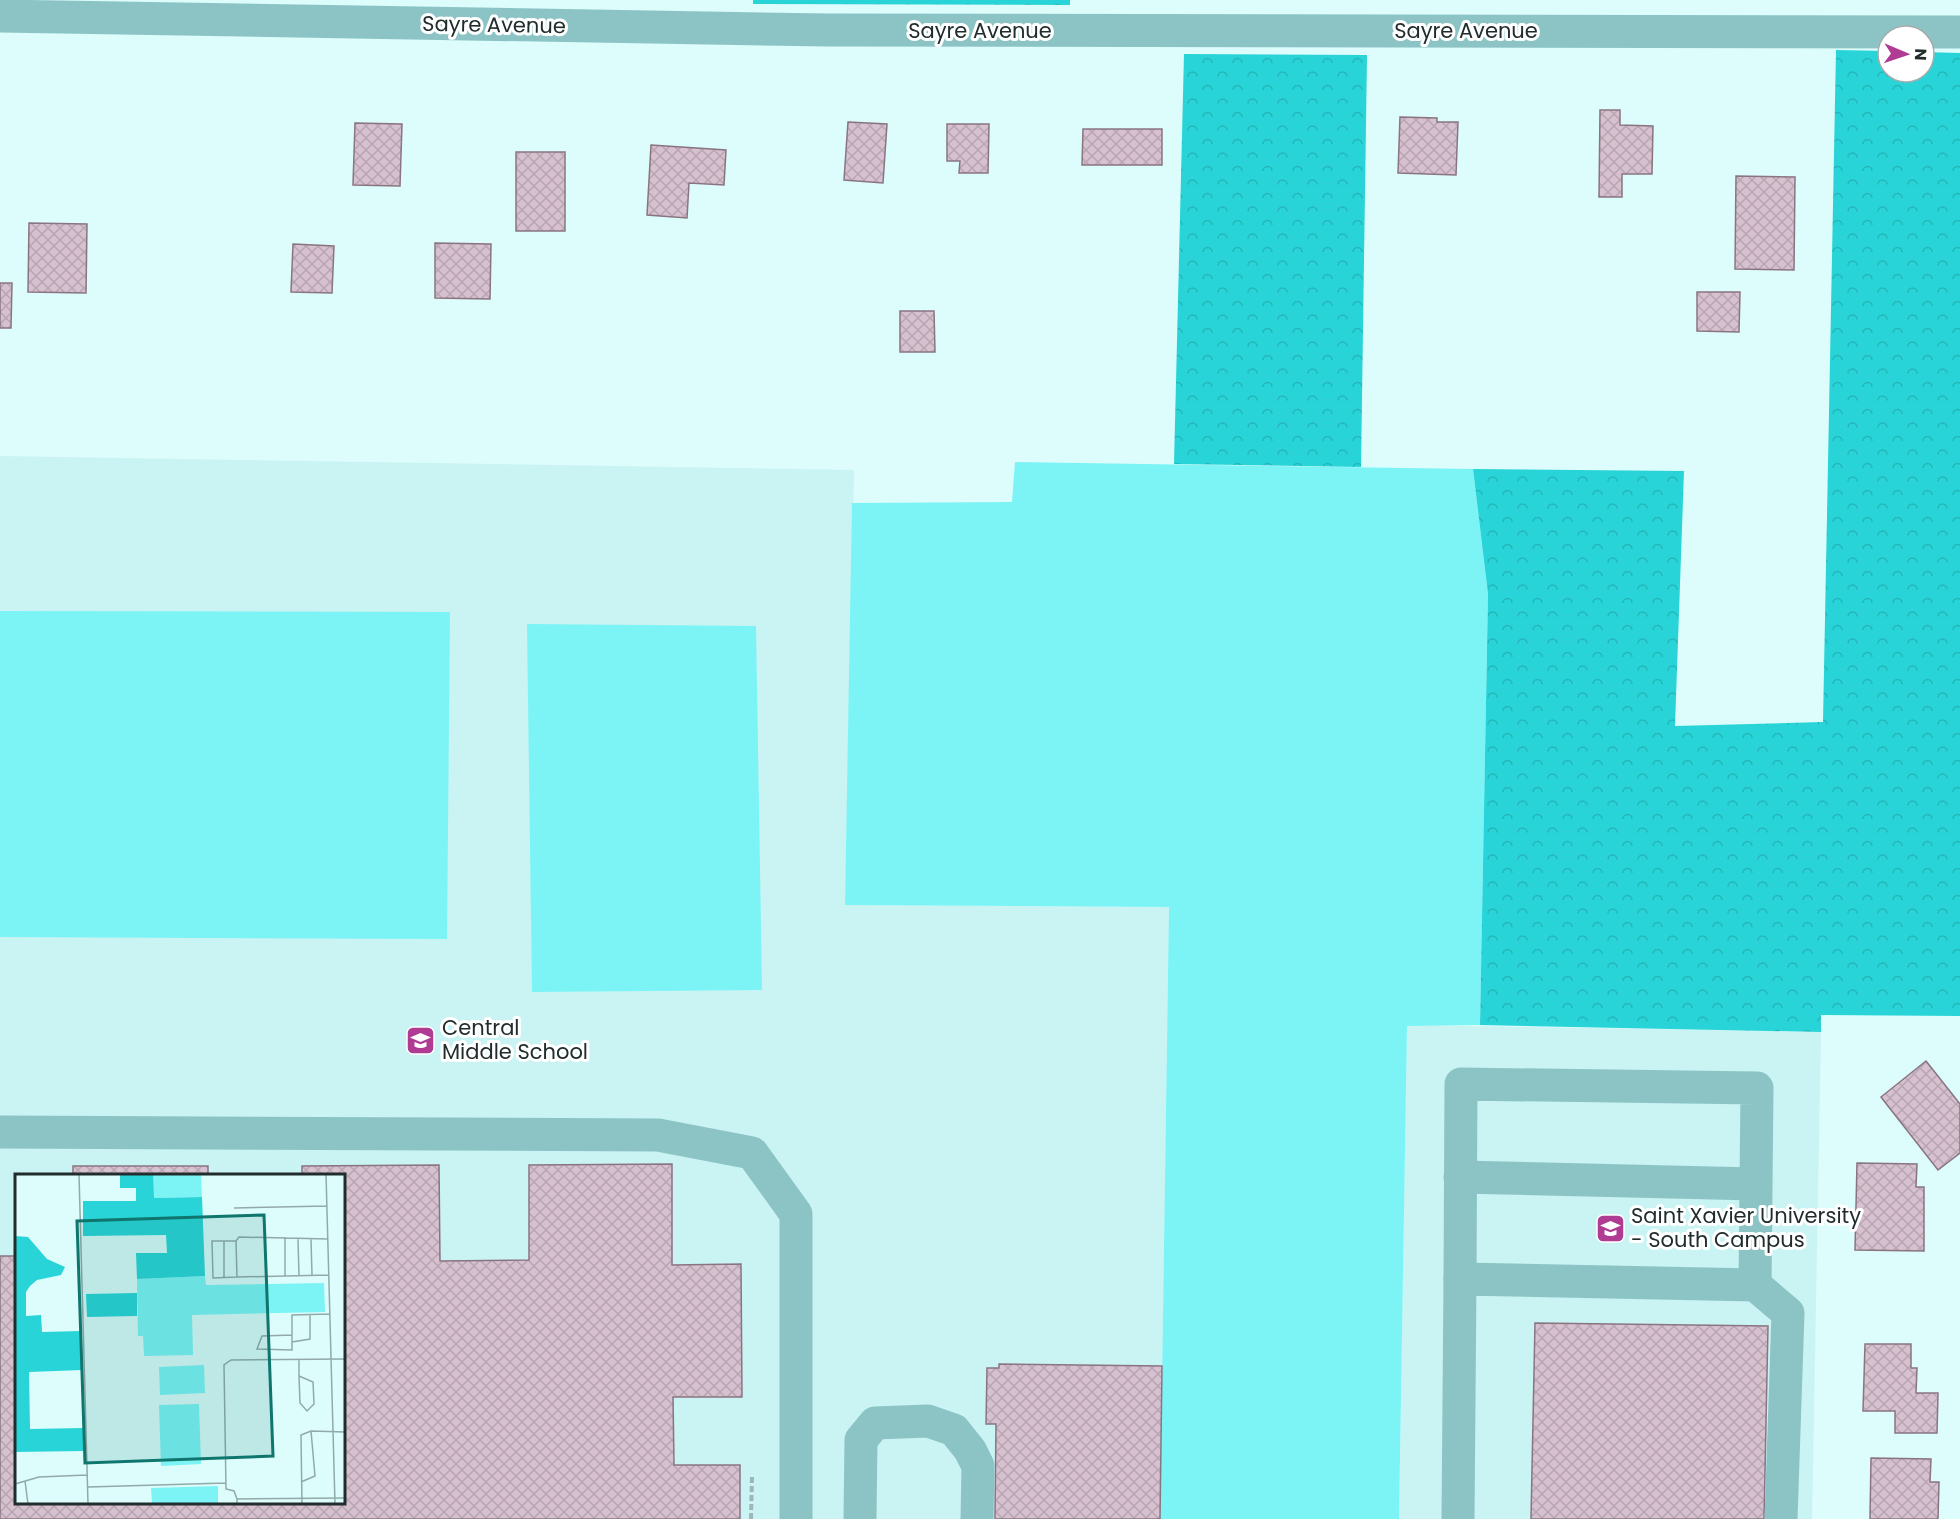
<svg xmlns="http://www.w3.org/2000/svg" width="1960" height="1519" font-family="Poppins,sans-serif">
	<style>
		.built { fill: #caf3f3; fill-rule: evenodd }
		.grass { fill: #7cf4f6 }
		.forest { fill: url(#forest-crowns) }
		.building { fill: url(#building-cross-hatch); stroke: #897582; stroke-width: 1.5 }
		.lines { fill: none; stroke-linecap: round; stroke-linejoin: round }
		.path { stroke: #9db6b6; stroke-width: 4; stroke-dasharray: 6 3; stroke-linecap: butt }
		.minor { stroke: #8cc4c5; stroke-width: 33 }
		.labels { text-anchor: middle; stroke-width: 6; stroke-linejoin: round; paint-order: stroke }
		.street-label { font-size: 21px; fill: #212d2d; stroke: #fff }
		.poi-label { font-size: 21px; fill: #212d2d; stroke: #fff; text-anchor: start }
		.inset-road { fill: none; stroke: #92a9a9; stroke-width: 1.5 }
		.view { fill: #0f766e; fill-opacity: 0.15; stroke: #0f766e; stroke-width: 3 }
		.inset-edge { fill: none; stroke: #212d2d; stroke-width: 3 }
	</style>
	<defs>
		<pattern id="forest-crowns" width="20" height="18" patternUnits="userSpaceOnUse" patternTransform="scale(1.5)"><rect width="20" height="18" fill="#28d4d7"/><path d="M2 6a3 3 0 1 1 6 0M12 15a3 3 0 1 1 6 0" fill="none" stroke="#24b6b9"/></pattern>
		<pattern id="building-cross-hatch" width="8" height="8" patternUnits="userSpaceOnUse" patternTransform="scale(1.5)"><rect width="8" height="8" fill="#d7c0cf"/><path d="M0 0l8 8M0 8l8-8" fill="none" stroke="#b8a5b2"/></pattern>
	</defs>
	<rect width="100%" height="100%" fill="#ddfcfc"/>
	<g class="built">
		<path d="M0 456 854 470 845 905 1169 907 1160 1519H0ZM16 1176H344V1502H16Z"/>
		<polygon points="1407,1025 1821,1032 1812,1519 1399,1519"/>
	</g>
	<g class="grass">
		<polygon points="1015,462 1473,469 1488,594 1480,1025 1407,1026 1399,1519 1160,1519 1169,907 845,905 852,503 1012,502"/>
		<polygon points="0,611 450,612 447,939 0,937"/>
		<polygon points="527,624 756,626 762,990 532,992"/>
	</g>
	<g class="forest">
		<polygon points="753,0 1070,0 1070,5 753,4"/>
		<polygon points="1836,50 1888,51 1888,72 1924,72 1924,52 1960,53 1960,1016 1821,1015 1821,1032 1480,1025 1488,594 1473,469 1684,471 1675,726 1823,722"/>
		<polygon points="1184,54 1367,55 1361,467 1174,464"/>
	</g>
	<g class="building">
		<polygon points="1600,110 1620,110 1620,125 1653,126 1652,174 1622,174 1622,197 1599,197"/>
		<polygon points="1400,117 1437,118 1437,122 1458,122 1456,175 1398,173"/>
		<polygon points="848,122 887,124 883,183 844,180"/>
		<polygon points="355,123 402,124 400,186 353,185"/>
		<polygon points="947,124 989,124 988,173 959,173 960,161 947,161"/>
		<polygon points="1083,129 1162,129 1162,165 1082,165"/>
		<polygon points="651,145 726,150 724,185 689,183 687,218 647,215"/>
		<rect x="516" y="152" width="49" height="79"/>
		<polygon points="1736,176 1795,177 1794,270 1735,269"/>
		<polygon points="29,223 87,224 86,293 28,292"/>
		<polygon points="435,243 491,244 490,299 435,298"/>
		<polygon points="293,244 334,246 332,293 291,292"/>
		<polygon points="0,283 12,283 11,328 0,328"/>
		<polygon points="1697,292 1740,292 1739,332 1697,331"/>
		<polygon points="900,311 934,311 935,352 900,352"/>
		<polygon points="1926,1061 1960,1104 1960,1153 1938,1170 1881,1097"/>
		<polygon points="1857,1163 1917,1164 1916,1187 1924,1187 1924,1251 1855,1250"/>
		<polygon points="672,1164 672,1265 741,1264 742,1397 673,1397 674,1465 740,1465 740,1519 0,1519 0,1256 16,1256 16,1502 344,1502 344,1176 302,1176 302,1166 439,1165 440,1261 529,1260 529,1165"/>
		<rect x="73" y="1166" width="135" height="10"/>
		<polygon points="1535,1323 1768,1326 1764,1519 1531,1519"/>
		<polygon points="1865,1344 1911,1344 1911,1368 1917,1368 1916,1393 1938,1393 1937,1433 1895,1433 1895,1411 1863,1411"/>
		<polygon points="999,1364 1162,1366 1160,1519 995,1519 996,1424 986,1424 987,1368 999,1368"/>
		<polygon points="1871,1458 1931,1459 1930,1482 1939,1482 1938,1519 1870,1519"/>
	</g>
	<g class="lines">
		<polyline class="path" points="751,1519 752,1475"/>
		<g class="minor">
			<polyline points="0,16 828,30 1960,32"/>
			<polyline points="0,1132 658,1135 752,1153 796,1214 796,1519"/>
			<polyline points="1460,1177 1755,1184"/>
			<polyline points="1460,1279 1461,1084 1757,1088 1755,1285"/>
			<polyline points="860,1519 861,1440 875,1423 928,1421 954,1430 970,1450 978,1466 977,1519"/>
			<polyline points="1458,1519 1460,1279 1755,1285 1788,1313 1781,1519"/>
		</g>
	</g>
	<defs>
		<symbol id="school-square" viewBox="-11 -11 22 22"><rect x="-9" y="-9" width="18" height="18" rx="4" fill="#b03b93" stroke="#fff"/><path d="M0-5L7-2L0 1L-7-2ZM-4 1L0 2.5L4 1V4Q0 6-4 4Z" fill="#fff"/></symbol>
		<symbol id="university-square" viewBox="-11 -11 22 22"><rect x="-9" y="-9" width="18" height="18" rx="4" fill="#b03b93" stroke="#fff"/><path d="M0-5L7-2L0 1L-7-2ZM-4 1L0 2.5L4 1V4Q0 6-4 4Z" fill="#fff"/></symbol>
	</defs>
	<g fill-rule="evenodd">
		<use href="#school-square" x="404" y="1024" width="33" height="33"/>
		<use href="#university-square" x="1594" y="1212" width="33" height="33"/>
	</g>
	<g class="labels">
		<g class="street-label">
			<text transform="translate(494 25) rotate(1)" y="7">Sayre Avenue</text>
			<text x="980" y="38">Sayre Avenue</text>
			<text x="1466" y="38">Sayre Avenue</text>
		</g>
		<g class="poi-label">
			<text x="442" y="1035">Central<tspan x="442" dy="24">Middle School</tspan></text>
			<text x="1631" y="1223">Saint Xavier University<tspan x="1631" dy="24">- South Campus</tspan></text>
		</g>
	</g>
	<g transform="translate(15 1174)">
		<rect width="330" height="330" fill="#ddfcfc"/>
		<path d="M138 0H186L187 23 138 24ZM190 102 191 111 309 109 310 138 177 141 178 181 129 182 128 162H123L122 105ZM189 191 190 219 145 221 144 193ZM184 230 186 290 146 292 144 231ZM203 312V330H137L136 314Z" fill="#7cf4f6"/>
		<path d="M105 0H138L139 24 187 23 190 102 122 105 121 79H152L151 61 68 62V27H121V14H105ZM0 62 13 63 32 85 50 93 46 101 22 106 15 112 11 118V142L26 141 27 158 66 157 67 196 14 198 15 255 68 254V277L0 278ZM122 119V142L72 143 71 120Z" fill="#28d4d7"/>
		<path class="inset-road" d="M64 0 73 330M311 0 320 330M219 34 312 32M270 63V102M283 65 284 102M296 65 297 101M209 67V104M221 67 222 103 314 101M222 103 198 104 197 67H221L224 63 313 65M277 161 247 162 242 175 277 176V141L315 140M277 168 295 165V141M284 185V202L285 229 292 237 299 230 298 208 284 202M10 307 13 330M286 308 300 302 296 257M0 310 24 303 72 301M73 313 211 309M222 325 219 317 211 315 209 191 216 186 330 185M222 330V325L330 324M287 330 286 261 296 257 330 258"/>
		<path class="view" d="M249 41 258 282 70 289 62 47Z"/>
		<rect width="330" height="330" class="inset-edge"/>
	</g>
	<g transform="translate(1906 54) rotate(92)"><circle r="28" fill="#ffffff" stroke="#a6abab" stroke-width="1.5"/>
	<path d="M0-4.5L10 22L0 15L-10 22Z" fill="#b03b93"/>
	<text y="-9" font-size="16" font-weight="bold" text-anchor="middle" fill="#212d2d">N</text>
	</g>
</svg>
